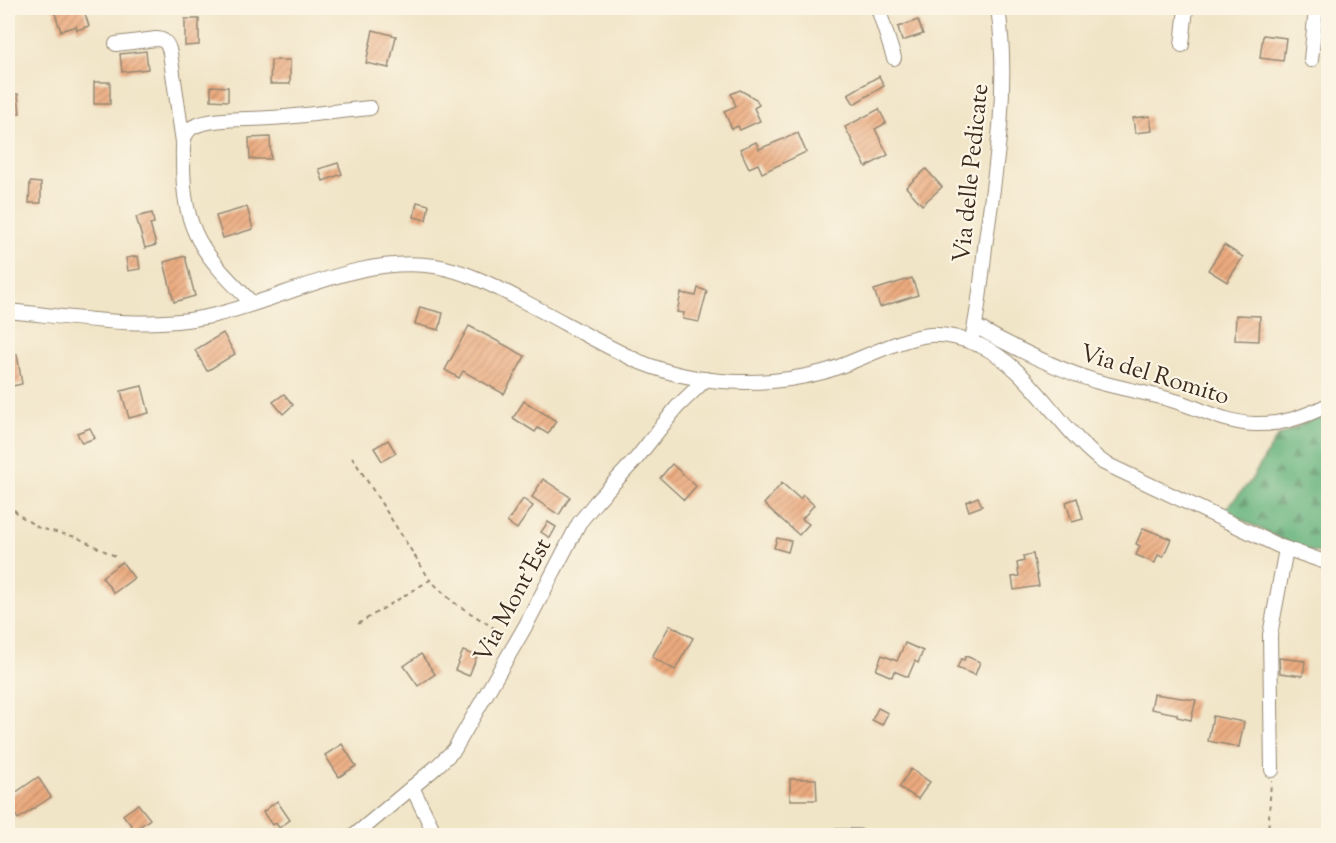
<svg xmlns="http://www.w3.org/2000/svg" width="1336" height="843" font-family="'Sorts Mill Goudy',serif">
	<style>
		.forest { fill: url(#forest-firs); stroke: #506e4d; stroke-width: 1.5 }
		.building { fill: url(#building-hatch) }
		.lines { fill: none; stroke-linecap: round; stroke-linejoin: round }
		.minor-casing { stroke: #968873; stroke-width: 16 }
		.path { stroke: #968873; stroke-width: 2; stroke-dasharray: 4.5 4.5; stroke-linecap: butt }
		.minor { stroke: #fff; stroke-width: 14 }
		.labels { text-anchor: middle; stroke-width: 4.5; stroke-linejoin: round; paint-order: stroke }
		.street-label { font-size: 24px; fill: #3b2a1e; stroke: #fcf5e5 }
	</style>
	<defs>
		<pattern id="forest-firs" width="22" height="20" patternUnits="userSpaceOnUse" patternTransform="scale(1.5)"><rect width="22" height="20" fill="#65b27c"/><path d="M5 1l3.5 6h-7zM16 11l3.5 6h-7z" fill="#549165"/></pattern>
		<pattern id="building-hatch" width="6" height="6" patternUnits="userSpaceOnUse" patternTransform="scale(1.5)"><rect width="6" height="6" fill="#ecab7f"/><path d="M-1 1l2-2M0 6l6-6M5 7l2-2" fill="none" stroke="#c08b67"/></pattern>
	</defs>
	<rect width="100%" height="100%" fill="#fcf5e5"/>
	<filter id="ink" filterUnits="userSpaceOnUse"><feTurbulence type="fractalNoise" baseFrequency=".0167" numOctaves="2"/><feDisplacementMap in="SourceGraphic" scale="12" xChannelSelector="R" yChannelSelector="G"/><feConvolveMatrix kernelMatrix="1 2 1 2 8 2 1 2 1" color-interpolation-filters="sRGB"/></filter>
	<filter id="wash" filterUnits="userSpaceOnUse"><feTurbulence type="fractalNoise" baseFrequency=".008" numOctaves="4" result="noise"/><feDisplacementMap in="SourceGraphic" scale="24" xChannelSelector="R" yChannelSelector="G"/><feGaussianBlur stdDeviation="1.35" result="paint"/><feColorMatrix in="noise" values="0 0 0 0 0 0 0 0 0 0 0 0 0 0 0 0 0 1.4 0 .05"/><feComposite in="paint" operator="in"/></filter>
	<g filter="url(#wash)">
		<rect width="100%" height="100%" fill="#f1e5c8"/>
		<polygon class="forest" points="1328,411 1328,554 1303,550 1224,511 1250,482 1277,437"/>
		<g id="blocks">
			<g class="building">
				<polygon points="53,8 83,8 89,26 77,30 76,26 61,31"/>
				<polygon points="185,19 199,19 199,45 185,46"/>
				<polygon points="918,20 923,34 902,41 898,27"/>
				<polygon points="373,30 396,36 389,68 366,63"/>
				<polygon points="1263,35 1286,38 1283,61 1260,58"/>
				<polygon points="146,51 148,69 122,72 120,54"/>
				<polygon points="271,60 290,60 290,84 270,84"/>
				<polygon points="879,76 884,86 854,104 848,94"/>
				<rect x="94" y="82" width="16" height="22"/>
				<polygon points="211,86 228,87 228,101 211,100"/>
				<polygon points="740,90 756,99 759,105 754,108 760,121 740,130 738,126 732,129 724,111 736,106 731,94"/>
				<polygon points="18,94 20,113 8,114 8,95"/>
				<polygon points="879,109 886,123 875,129 888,155 866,167 845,127"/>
				<polygon points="1150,116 1152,131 1135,133 1133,118"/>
				<polygon points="798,133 806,152 762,173 758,164 749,168 740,149 756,142 759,149"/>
				<polygon points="270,137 271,159 250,159 249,138"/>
				<polygon points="338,163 342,174 323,181 319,169"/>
				<polygon points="926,169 942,187 922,205 906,187"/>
				<polygon points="30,182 41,183 41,203 29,203"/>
				<polygon points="417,202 429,205 426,220 414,217"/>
				<polygon points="247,207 253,229 223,238 216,216"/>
				<polygon points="152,213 154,223 150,224 156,245 145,248 136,217"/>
				<polygon points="1224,245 1243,257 1227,282 1208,270"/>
				<polygon points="138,256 140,269 128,271 126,258"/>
				<polygon points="185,256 195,296 174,302 164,262"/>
				<polygon points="912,278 918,295 880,307 874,290"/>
				<polygon points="698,288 707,291 699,322 683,319 684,313 677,312 681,293 696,296"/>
				<polygon points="420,307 443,313 439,330 415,324"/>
				<polygon points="1236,315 1260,316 1259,341 1235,340"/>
				<polygon points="469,326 525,356 504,394 463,371 459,378 445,370"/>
				<polygon points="223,333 235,354 207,371 195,350"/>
				<polygon points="17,354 22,384 12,386 8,355"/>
				<polygon points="142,386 149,413 129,418 121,391"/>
				<polygon points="284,394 293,405 283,414 273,402"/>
				<polygon points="524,401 556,421 548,434 538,428 535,432 513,418"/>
				<polygon points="90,428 95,438 82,443 77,433"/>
				<polygon points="388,440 396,453 382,461 374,448"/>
				<polygon points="672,464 696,486 684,500 660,478"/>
				<polygon points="543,479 570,497 559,515 532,497"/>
				<polygon points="782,483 800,499 803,495 814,505 802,519 809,524 799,535 764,504"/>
				<polygon points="978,497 982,506 969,511 966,502"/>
				<polygon points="1077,498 1083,519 1072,522 1066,502"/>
				<polygon points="523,499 533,506 517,529 507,522"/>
				<polygon points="548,522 556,527 550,538 541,532"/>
				<polygon points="1143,528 1171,539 1163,557 1158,555 1155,563 1136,555 1140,546 1136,544"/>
				<polygon points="777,538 791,541 788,552 774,548"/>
				<polygon points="1033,554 1039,586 1014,590 1012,577 1019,576 1017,563 1024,561 1023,556"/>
				<polygon points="122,562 134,578 114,593 102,577"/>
				<polygon points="670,625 693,638 675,670 652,657"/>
				<polygon points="905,643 923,651 918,663 915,661 908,677 894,671 892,677 876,670 882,655 897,661"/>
				<polygon points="463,651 477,656 469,676 455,670"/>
				<polygon points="421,654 435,674 418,686 404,666"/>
				<polygon points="966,656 980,662 975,675 957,668 961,659 964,660"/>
				<polygon points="1279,658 1305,661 1303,676 1280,673"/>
				<polygon points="1154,694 1196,700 1191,720 1177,717 1177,714 1151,709"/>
				<polygon points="878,708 888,713 882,725 872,720"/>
				<polygon points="1213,716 1244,722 1239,747 1208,741"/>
				<polygon points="342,744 356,766 339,777 325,755"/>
				<polygon points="911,769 930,782 918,799 899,787"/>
				<polygon points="38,777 51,797 18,819 8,802 8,798"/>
				<polygon points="790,779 816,779 817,800 790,800"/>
				<polygon points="277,801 290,820 279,828 276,823 272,825 263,812"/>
				<polygon points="138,804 150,819 135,830 123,815"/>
			</g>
		</g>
	</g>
	<g filter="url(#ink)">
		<use href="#blocks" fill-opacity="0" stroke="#968873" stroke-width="1.5"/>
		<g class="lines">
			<defs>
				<g id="minor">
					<polyline points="878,8 894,58"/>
					<path d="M116 44 156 39C165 39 168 44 170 53L183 142"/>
					<polyline points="1182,45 1186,8"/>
					<polyline points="1311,60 1316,8"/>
					<path d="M252 303C203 254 183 233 183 161 183 149 181 134 193 127 211 117 249 120 270 118 303 116 337 111 370 108"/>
					<path d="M8 311C72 317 142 330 206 317 283 301 354 255 435 266 466 271 496 287 523 301 562 321 600 344 640 362 696 385 764 388 823 372 856 363 898 338 930 335 946 334 964 339 979 345 1030 367 1059 430 1104 463L1279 546 1328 563"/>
					<path d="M975 326C1014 348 1052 367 1095 381 1122 389 1149 393 1175 401 1202 409 1226 423 1254 424 1281 425 1304 417 1328 405"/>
					<path d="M973 334C980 303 982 271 986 239 997 163 1009 84 998 8"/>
					<polyline points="1272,770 1270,635 1286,549"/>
					<polyline points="412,787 436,836"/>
					<polyline points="354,836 435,768 454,750 526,625 579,523 596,502 636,459 677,407 706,379"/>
					<polyline points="830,836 858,836"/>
				</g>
			</defs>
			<use href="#minor" class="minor-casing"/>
			<g class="path">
				<polyline points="352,457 430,580"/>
				<polyline points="8,503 19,515 39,528 76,537 115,556"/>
				<polyline points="358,624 430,580 453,602 505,635"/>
				<polyline points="1268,836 1271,781"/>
			</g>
			<use href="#minor" class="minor"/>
		</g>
	</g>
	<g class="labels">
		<g class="street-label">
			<text transform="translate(970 173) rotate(-84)" y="8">Via delle Pedicate</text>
			<text transform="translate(1155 374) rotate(17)" y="8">Via del Romito</text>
			<text transform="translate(512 600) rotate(-62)" y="8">Via Mont'Est</text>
		</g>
	</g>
	<rect width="1336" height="843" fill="none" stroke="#fcf5e5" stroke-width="30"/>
</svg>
